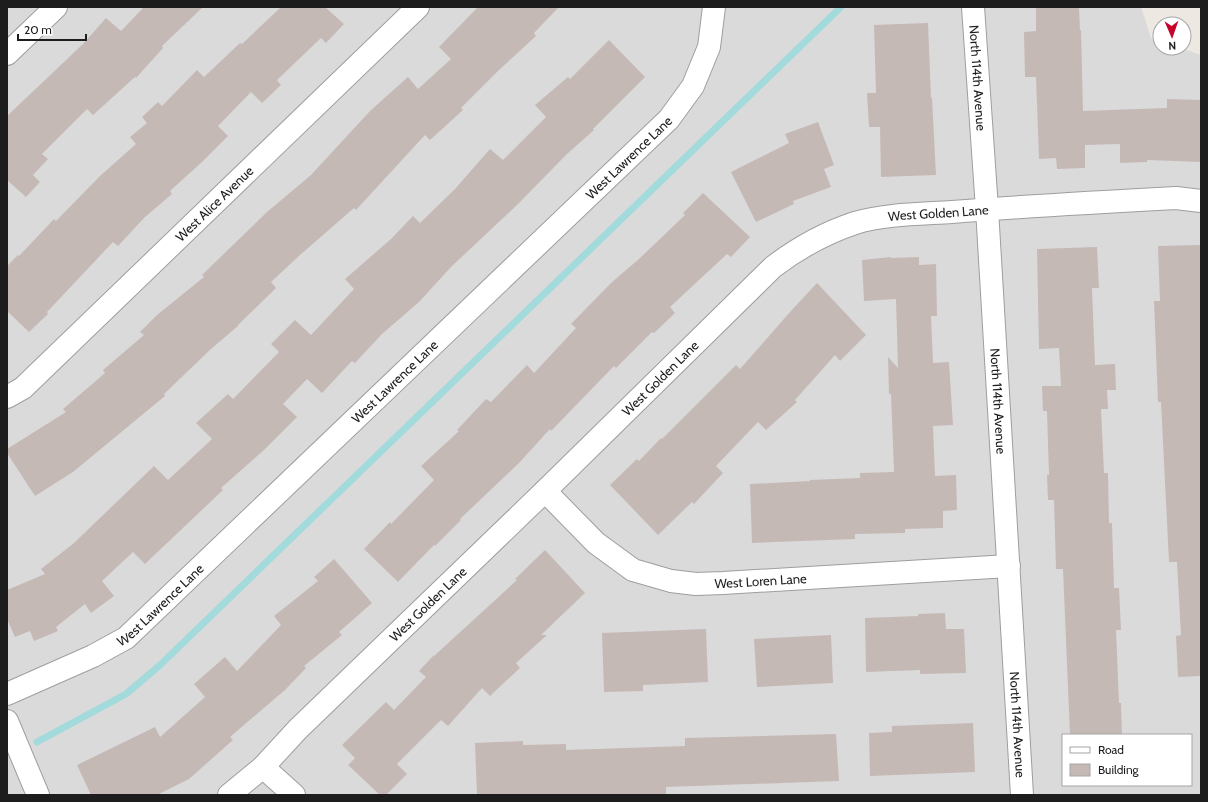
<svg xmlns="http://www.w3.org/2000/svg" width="1208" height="802" font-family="Cabin,sans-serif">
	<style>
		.residential { fill: #dbdada; fill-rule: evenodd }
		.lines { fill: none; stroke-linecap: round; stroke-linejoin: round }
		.stream { stroke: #a3dadb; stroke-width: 7 }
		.building { fill: #c5b9b6 }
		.minor-casing { stroke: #9e9e9e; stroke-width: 24 }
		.minor { stroke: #fff; stroke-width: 22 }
		.labels { text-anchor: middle; stroke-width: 3; stroke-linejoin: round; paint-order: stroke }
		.street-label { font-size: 13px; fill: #1d1d1d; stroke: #fff }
	</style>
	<rect width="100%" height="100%" fill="#eee8e2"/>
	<path class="residential" d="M7 7H1141L1151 38 1160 41V48H1181L1201 55V795H7ZM1063 735H1191V785H1063Z"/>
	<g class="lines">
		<polyline class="stream" points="37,742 126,694 159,666 841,7"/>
	</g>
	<g class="building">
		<polygon points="144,7 203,7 162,46 163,48 136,78 135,77 93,115 87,109 42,154 48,159 33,175 40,182 26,197 7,180 7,116 83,44 106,18 121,31"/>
		<polygon points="281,7 325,7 344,24 326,43 321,38 277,80 281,85 262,103 251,92 218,126 228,136 202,162 170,191 172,194 145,217 118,246 113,242 47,312 48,314 29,332 7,311 7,266 18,255 19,256 54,219 56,221 100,176 136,144 130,137 147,123 142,117 158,102 162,106 197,70 204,77 240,43 242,44"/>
		<polygon points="478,7 559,7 534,33 536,36 498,71 461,108 463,110 430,140 425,135 356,210 354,208 300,255 271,282 276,288 238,325 238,326 211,349 164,394 165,396 73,472 35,496 7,453 7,449 66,412 63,409 105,373 103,370 144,335 140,332 157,315 204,277 202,275 267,212 311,175 370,111 408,77 418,89 451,59 439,47"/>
		<polygon points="1036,7 1079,7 1080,30 1081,30 1083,111 1167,108 1167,99 1201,100 1201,162 1147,160 1147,162 1120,163 1120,144 1085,145 1085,168 1057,169 1056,158 1039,159 1036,77 1025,77 1024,32 1036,31"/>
		<polygon points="928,23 931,98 932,98 936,175 881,177 880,127 869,127 867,93 876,93 874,25"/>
		<polygon points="609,40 645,77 593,129 594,130 567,154 518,204 451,267 419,302 382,334 355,363 352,361 322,393 307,379 283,404 297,417 264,450 221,488 223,490 145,564 133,552 102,581 114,596 91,613 85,604 56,627 58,631 34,641 30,631 15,637 7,619 7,590 45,574 41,569 74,543 154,466 168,480 212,439 196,423 228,394 233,399 279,352 271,344 295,320 311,335 354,289 345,279 391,239 413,216 420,223 455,189 490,149 503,160 546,117 535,105 568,77 570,79"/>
		<polygon points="818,122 834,165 824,169 831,187 793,201 794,204 756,222 731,172 789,143 785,134"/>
		<polygon points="703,193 750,237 731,257 727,254 670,307 675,313 654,333 652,332 616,368 614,366 551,431 550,429 519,463 460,519 461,520 435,546 434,545 398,582 364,549 390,522 391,524 434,480 421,466 459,431 457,430 486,399 491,402 527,365 534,373 576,328 571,324 611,283 640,258 685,215 683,213"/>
		<polygon points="1201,245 1201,676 1178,677 1176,636 1181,635 1177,562 1169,562 1161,402 1158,402 1154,301 1160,301 1158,246"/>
		<polygon points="1097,247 1099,288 1092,288 1095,365 1115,364 1116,390 1107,390 1108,409 1101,409 1104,473 1108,473 1109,523 1112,523 1114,588 1119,588 1121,630 1116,630 1119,703 1121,703 1122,735 1070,735 1063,569 1056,569 1054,500 1048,500 1047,475 1049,475 1047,411 1043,411 1042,386 1061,386 1059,348 1039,349 1037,249"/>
		<polygon points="891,257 891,258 919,257 919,265 936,264 937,316 931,316 933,363 949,362 953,425 933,426 935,476 956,475 957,510 943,511 943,528 905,529 905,533 855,534 855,539 752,543 750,484 810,481 810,480 860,478 860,473 894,472 891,394 889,394 888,357 898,368 896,299 864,301 862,260"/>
		<polygon points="817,283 866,335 840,361 835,355 795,400 797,402 766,430 758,422 716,466 723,473 694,504 692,502 658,535 610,485 637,459 639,461 661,438 662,439 736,365 740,369 790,312"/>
		<polygon points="545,550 585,593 541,635 547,635 516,663 520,668 490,696 482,688 448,726 441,720 397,764 407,774 386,795 380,795 348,765 355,758 342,745 386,702 394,710 426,677 419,671 434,655 434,656 517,580 515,579"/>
		<polygon points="334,559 372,603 339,632 342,635 304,666 306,668 285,690 230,737 233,740 189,779 157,795 91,795 77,765 155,727 160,737 205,697 194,684 225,657 237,671 281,625 274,616 318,581 314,577"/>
		<polygon points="945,613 946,629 964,629 966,673 920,674 920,670 866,672 865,618 918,616 918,614"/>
		<polygon points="706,629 708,682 643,685 643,691 604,692 602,633"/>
		<polygon points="831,635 833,683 757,687 754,639"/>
		<polygon points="973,723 975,772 870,776 869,733 892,732 892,726"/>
		<polygon points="836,734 839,781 666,787 666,795 477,795 475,743 523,741 523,745 566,744 566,750 685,746 685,738"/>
	</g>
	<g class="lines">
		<defs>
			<g id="minor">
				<path id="s1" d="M973 7 987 209 1022 795"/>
				<polyline points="7,54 56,7"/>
				<path id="s2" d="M7 397 23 388 418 7"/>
				<path id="s3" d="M545 491 596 543 633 570 671 581 696 584 723 583 1009 566"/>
				<path id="s4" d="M7 694 93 656 126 638 669 119 693 86 709 47 714 7"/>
				<polyline points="7,721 38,795"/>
				<polyline points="263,767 294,795"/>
				<path id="s5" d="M229 795 263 767 298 729 545 491 773 267C798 248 825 233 855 223 884 214 922 214 952 212 1026 206 1101 202 1176 198L1201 201"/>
			</g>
		</defs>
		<use href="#minor" class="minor-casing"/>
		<use href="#minor" class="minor"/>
	</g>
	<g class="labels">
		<g class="street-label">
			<text dy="5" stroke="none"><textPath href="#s1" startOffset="71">North 114th Avenue</textPath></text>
			<text dy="5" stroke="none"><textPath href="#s4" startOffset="827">West Lawrence Lane</textPath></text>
			<text dy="5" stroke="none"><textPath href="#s2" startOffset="284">West Alice Avenue</textPath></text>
			<text dy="5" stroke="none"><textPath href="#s5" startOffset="936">West Golden Lane</textPath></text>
			<text dy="5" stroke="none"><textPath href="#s5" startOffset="600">West Golden Lane</textPath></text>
			<text dy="5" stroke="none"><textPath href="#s4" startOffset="503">West Lawrence Lane</textPath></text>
			<text dy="5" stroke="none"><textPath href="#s1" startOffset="395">North 114th Avenue</textPath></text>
			<text dy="5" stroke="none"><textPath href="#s3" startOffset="248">West Loren Lane</textPath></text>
			<text dy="5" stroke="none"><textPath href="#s4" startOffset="179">West Lawrence Lane</textPath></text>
			<text dy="5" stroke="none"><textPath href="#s5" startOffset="276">West Golden Lane</textPath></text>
			<text dy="5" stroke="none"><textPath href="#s1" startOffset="719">North 114th Avenue</textPath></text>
		</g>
	</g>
	<rect width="1208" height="802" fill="none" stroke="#1d1d1d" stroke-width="16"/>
	<rect x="1062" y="734" width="130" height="52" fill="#ffffff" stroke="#a5a5a5"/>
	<rect x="1070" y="747" width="20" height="6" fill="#ffffff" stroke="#a5a5a5"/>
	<text x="1098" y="754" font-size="12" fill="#1d1d1d">Road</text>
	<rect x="1070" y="764" width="20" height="12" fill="#c5b9b6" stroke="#a5a5a5"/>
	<text x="1098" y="774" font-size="12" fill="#1d1d1d">Building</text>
	<g transform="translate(1172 36) rotate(178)"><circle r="19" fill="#ffffff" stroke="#a5a5a5"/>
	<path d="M0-3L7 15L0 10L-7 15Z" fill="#c6032b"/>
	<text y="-6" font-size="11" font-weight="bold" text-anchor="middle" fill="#1d1d1d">N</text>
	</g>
	<path d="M18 34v6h68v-6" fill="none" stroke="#1d1d1d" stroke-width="2"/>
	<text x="24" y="34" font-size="12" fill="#1d1d1d" stroke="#ffffff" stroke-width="3" paint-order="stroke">20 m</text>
</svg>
